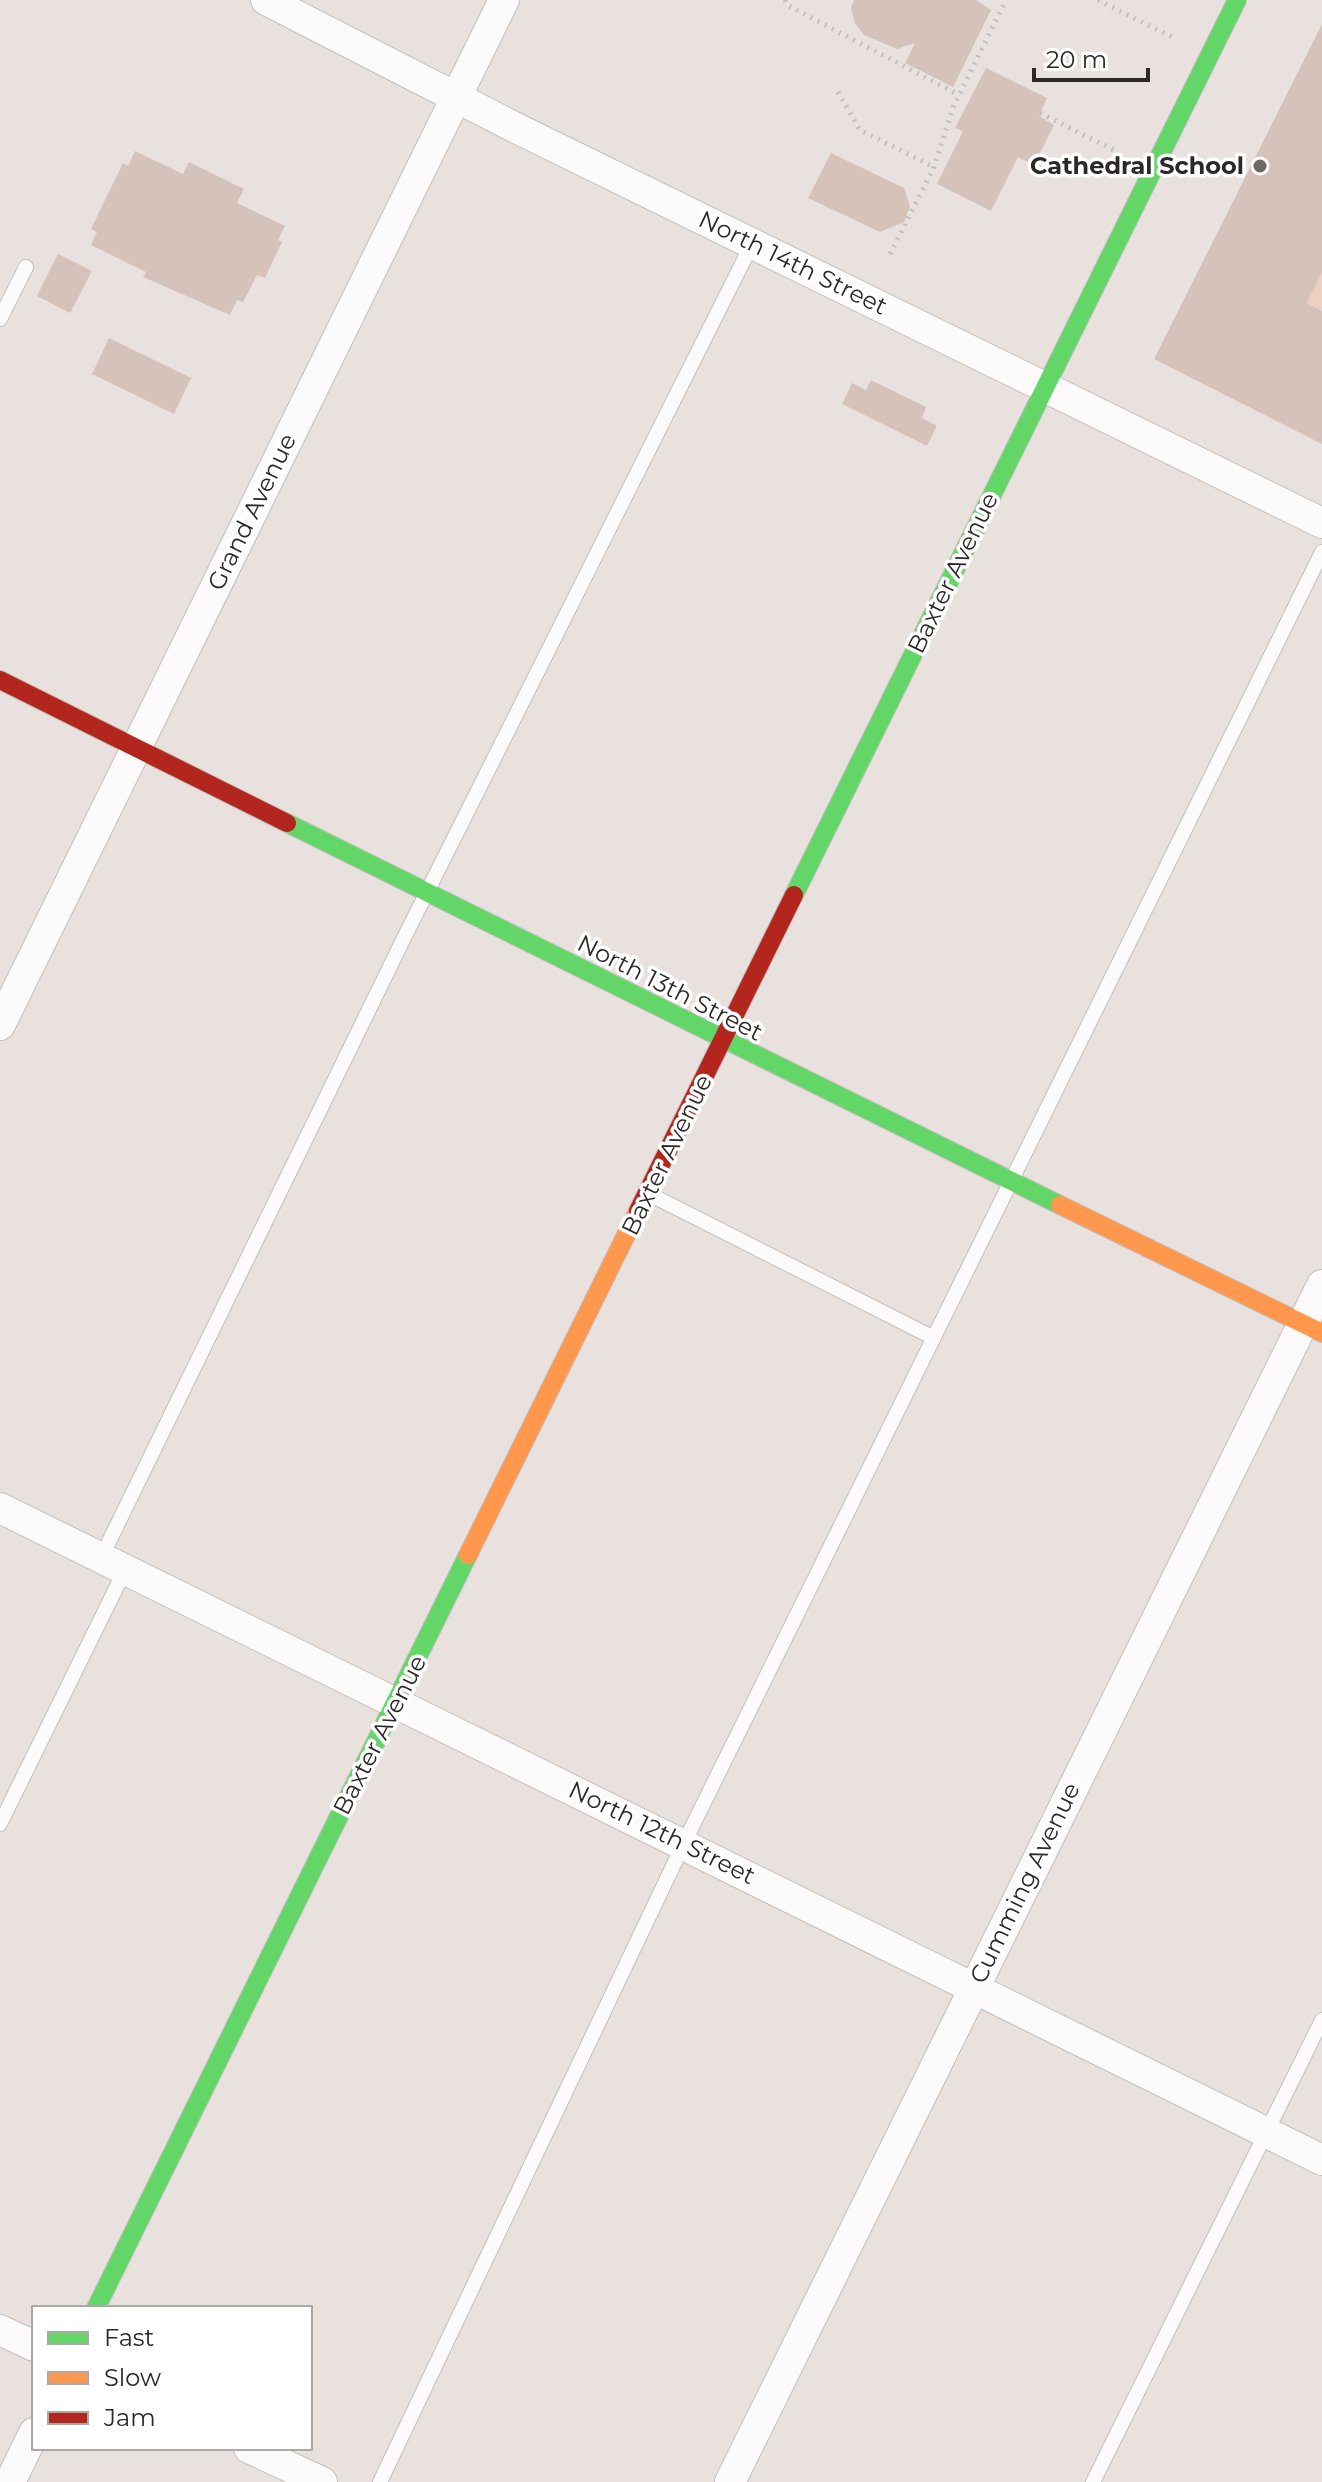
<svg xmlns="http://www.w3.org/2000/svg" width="1322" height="2482" font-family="Montserrat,sans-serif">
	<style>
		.green { fill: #ecd0c2 }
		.building { fill: #d5c3bb }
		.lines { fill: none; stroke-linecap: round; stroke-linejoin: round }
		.lane-casing { stroke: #c4bfbd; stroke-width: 16 }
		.street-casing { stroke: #c4bfbd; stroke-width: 32 }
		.fast-casing { stroke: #c4bfbd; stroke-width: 20 }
		.slow-casing { stroke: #c4bfbd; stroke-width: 20 }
		.jam-casing { stroke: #c4bfbd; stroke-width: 20 }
		.path { stroke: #c3c1c0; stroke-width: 5; stroke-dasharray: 2 6; stroke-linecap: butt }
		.lane { stroke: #fcfafa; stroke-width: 14 }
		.street { stroke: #fcfafa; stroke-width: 30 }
		.fast { stroke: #63d668; stroke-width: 18 }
		.slow { stroke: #ff974d; stroke-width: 18 }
		.jam { stroke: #b3261e; stroke-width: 18 }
		.poi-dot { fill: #6e6966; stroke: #fff; stroke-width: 3 }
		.labels { text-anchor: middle; stroke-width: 7; stroke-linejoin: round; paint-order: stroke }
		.poi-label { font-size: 24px; font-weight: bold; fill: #2c2826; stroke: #fff; text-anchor: end }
		.street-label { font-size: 24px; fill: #2c2826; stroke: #fff }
	</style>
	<rect width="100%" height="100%" fill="#e8e1de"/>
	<polygon class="green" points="1322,273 1322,311 1307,303"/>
	<g class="building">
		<polygon points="854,0 976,0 991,10 953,87 905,63 915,43 897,49 864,35 855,23 851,8"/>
		<polygon points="1322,24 1322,273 1307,303 1322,311 1322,444 1154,359"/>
		<polygon points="986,68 1047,98 1039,116 1054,125 1034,165 1018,157 991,211 937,184 963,131 955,128"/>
		<polygon points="135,151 183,174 189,162 244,189 237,203 285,226 278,240 282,242 265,278 257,275 243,302 237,300 230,315 143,277 146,272 91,245 97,232 91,229 123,163 128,166"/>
		<polygon points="831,153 904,188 910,206 904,222 880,232 808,198"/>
		<polygon points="58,254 92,271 70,313 37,296"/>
		<polygon points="109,338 191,378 174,414 92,374"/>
		<polygon points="871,380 926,407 922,418 937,426 927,446 842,404 852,383 866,390"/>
	</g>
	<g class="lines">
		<defs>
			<g id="lane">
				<polyline points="0,319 26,267"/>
				<polyline points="649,1194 934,1338"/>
				<polyline points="101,1558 403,940 752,244"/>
				<polyline points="0,1824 125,1570"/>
				<polyline points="380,2482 684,1843 1322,552"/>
				<polyline points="1093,2482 1322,2020"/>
			</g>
			<g id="street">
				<polyline points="266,0 512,126 1322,523"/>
				<polyline points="0,1025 504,0"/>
				<polyline points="0,1508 1322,2160"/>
				<polyline points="0,2330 34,2346"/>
				<polyline points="249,2448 322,2482"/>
				<polyline points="10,2482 34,2433"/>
				<polyline points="730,2482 1322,1285"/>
			</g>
			<g id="fast">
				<polyline points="287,823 1060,1205"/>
				<polyline points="794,895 1237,0"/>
				<polyline points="96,2308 468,1555"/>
			</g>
			<g id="slow">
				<polyline points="1060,1205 1322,1333"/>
				<polyline points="468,1555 638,1211"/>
			</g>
			<g id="jam">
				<polyline points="0,680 287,823"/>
				<polyline points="638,1211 794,895"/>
			</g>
		</defs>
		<use href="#lane" class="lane-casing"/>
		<use href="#street" class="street-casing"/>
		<use href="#fast" class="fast-casing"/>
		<use href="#slow" class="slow-casing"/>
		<use href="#jam" class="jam-casing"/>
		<g class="path">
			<polyline points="785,0 787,5 959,95"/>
			<polyline points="1098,0 1176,39"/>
			<polyline points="838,92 860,130 934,167"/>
			<polyline points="1040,113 1118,152"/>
			<polyline points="890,254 934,167 954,105 1006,0"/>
		</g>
		<use href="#lane" class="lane"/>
		<use href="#street" class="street"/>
		<use href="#fast" class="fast"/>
		<use href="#slow" class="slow"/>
		<use href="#jam" class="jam"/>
	</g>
	<circle class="poi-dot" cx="1260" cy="166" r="8"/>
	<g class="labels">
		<g class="poi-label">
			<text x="1244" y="174">Cathedral School</text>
		</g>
		<g class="street-label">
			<text transform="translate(793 263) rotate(26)" y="8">North 14th Street</text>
			<text transform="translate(252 512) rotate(-64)" y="8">Grand Avenue</text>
			<text transform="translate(953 573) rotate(-64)" y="8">Baxter Avenue</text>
			<text transform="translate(670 988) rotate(27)" y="8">North 13th Street</text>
			<text transform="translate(667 1155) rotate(-64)" y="8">Baxter Avenue</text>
			<text transform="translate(380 1735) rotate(-63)" y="8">Baxter Avenue</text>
			<text transform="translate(662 1833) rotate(26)" y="8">North 12th Street</text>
			<text transform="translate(1025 1883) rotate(-64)" y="8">Cumming Avenue</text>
		</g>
	</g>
	<rect x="32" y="2306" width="280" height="144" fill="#ffffff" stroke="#aba9a8" stroke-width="2"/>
	<rect x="48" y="2332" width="40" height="12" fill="#63d668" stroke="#aba9a8" stroke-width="2"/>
	<text x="104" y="2346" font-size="24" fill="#2c2826">Fast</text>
	<rect x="48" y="2372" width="40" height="12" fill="#ff974d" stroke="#aba9a8" stroke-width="2"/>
	<text x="104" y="2386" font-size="24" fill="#2c2826">Slow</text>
	<rect x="48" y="2412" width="40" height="12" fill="#b3261e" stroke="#aba9a8" stroke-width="2"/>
	<text x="104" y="2426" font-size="24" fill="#2c2826">Jam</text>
	<path d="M1034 68v12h114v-12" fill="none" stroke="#2c2826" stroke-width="4"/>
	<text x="1046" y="68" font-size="24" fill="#2c2826" stroke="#ffffff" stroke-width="6" paint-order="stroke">20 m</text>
</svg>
